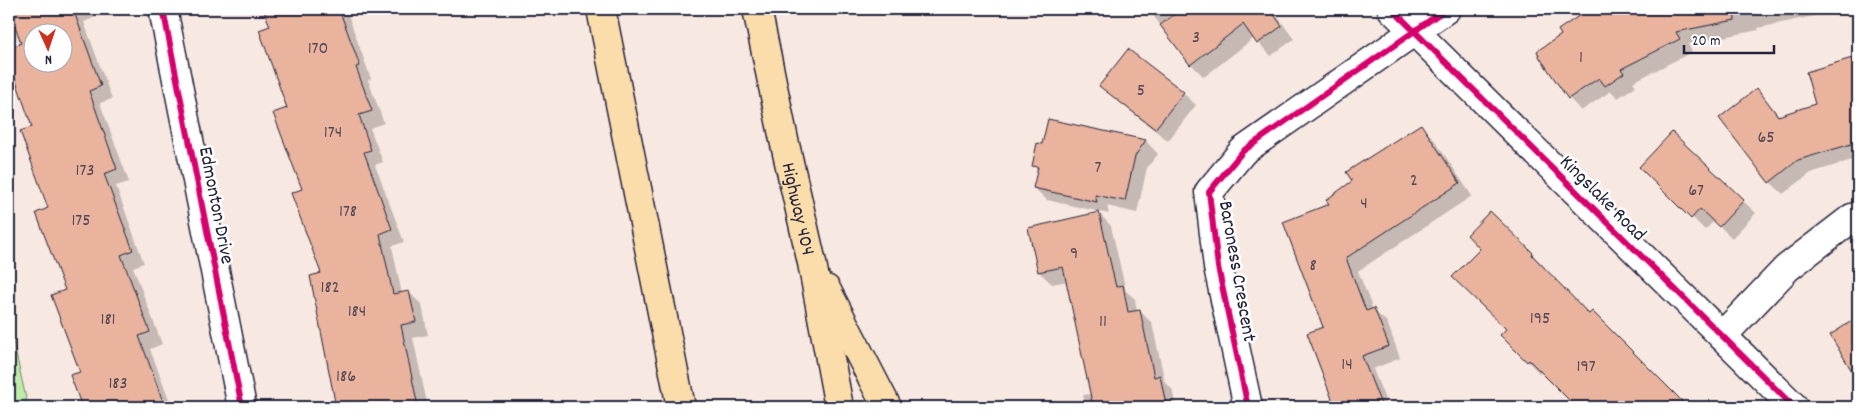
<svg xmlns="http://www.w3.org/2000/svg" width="1867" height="416" font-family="Dekko,sans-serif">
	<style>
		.green { fill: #bfeba8; stroke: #708672 }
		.shadow { fill: #0003; fill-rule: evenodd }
		.building { fill: #e9b39d; stroke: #22223b; fill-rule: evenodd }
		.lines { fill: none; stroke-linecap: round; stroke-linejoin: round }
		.minor-casing { stroke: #22223b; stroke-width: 31 }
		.highway-casing { stroke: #22223b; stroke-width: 31 }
		.minor { stroke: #fff; stroke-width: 28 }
		.highway { stroke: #fbddab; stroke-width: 28 }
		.cycleway-casing { stroke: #fff; stroke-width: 9 }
		.cycleway { stroke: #d6006c; stroke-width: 6 }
		.labels { text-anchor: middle; stroke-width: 5; stroke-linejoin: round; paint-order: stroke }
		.number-label { font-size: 18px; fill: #544654 }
		.street-label { font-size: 20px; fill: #22223b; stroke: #fff }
	</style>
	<rect width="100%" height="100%" fill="#f8e8e2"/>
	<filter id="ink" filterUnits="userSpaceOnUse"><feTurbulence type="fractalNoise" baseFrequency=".02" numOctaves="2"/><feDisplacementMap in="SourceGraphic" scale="10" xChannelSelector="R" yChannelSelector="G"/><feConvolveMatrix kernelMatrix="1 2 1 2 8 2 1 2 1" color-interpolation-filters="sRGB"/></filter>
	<g filter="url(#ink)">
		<polygon class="green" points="9,323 28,407 9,407"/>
		<g class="shadow">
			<path d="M9 9H93L96 17 84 22 112 99 100 103 129 182 116 186 144 263 133 267 162 344 150 349 172 407H83L72 376 82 372 34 127 9 57V49L23 44ZM32 32H62V62H32Z"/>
			<polygon points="264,9 346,9 371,79 368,80 384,123 370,128 383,162 375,165 404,242 392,246 402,294 409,292 422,305 428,335 413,338 428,407 338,407 311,277 323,274 303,190 289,108 271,26"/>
			<polygon points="1148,9 1287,9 1277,16 1294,39 1271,56 1254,38 1204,77 1191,64"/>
			<polygon points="1591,9 1847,9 1758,28 1759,30 1688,44 1692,52 1633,82 1636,86 1618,98 1611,91 1581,111 1569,98 1541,57 1563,36 1560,31"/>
			<polygon points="1858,58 1858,158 1811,173 1783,194 1770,182 1756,90 1780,116 1817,105 1852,59"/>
			<polygon points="1101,86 1183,93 1196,105 1168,141 1114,98"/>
			<polygon points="1049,120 1146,141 1158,154 1147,168 1137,213 1107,206 1109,214 1047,200 1034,188 1038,170 1033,165 1043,146"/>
			<polygon points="1420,125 1433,138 1472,196 1358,271 1373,310 1387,322 1400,358 1373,369 1388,407 1330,407 1330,406 1335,404 1325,328 1331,204 1354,181"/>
			<polygon points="1672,134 1756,213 1732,238 1714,221 1705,230 1641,167"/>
			<polygon points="1099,213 1111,226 1126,291 1135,299 1137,311 1140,311 1152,323 1165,382 1172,389 1176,407 1086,407 1083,395 1091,394 1068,281 1052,284 1039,272 1030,229"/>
			<polygon points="1490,213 1545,267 1543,269 1589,315 1592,313 1686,407 1578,407 1542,372 1540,374 1502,335 1508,330 1482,249"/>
			<polygon points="1858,319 1858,378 1832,335"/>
		</g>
		<g class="building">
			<path d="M9 9H73L101 86 89 91 117 169 104 174 133 250 121 255 150 332 139 336 165 407H82L70 375 80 372 51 295 65 290 36 213 48 208 20 131 32 127 9 61V48L21 43ZM32 32H62V62H32Z"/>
			<polygon points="263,9 339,9 360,66 356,67 372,111 359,115 371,150 364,152 392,229 380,234 393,294 409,291 416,322 401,325 418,407 336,407 310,276 321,273 291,193 302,189 273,113 287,108 259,30 270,26"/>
			<polygon points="1182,9 1270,9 1282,26 1257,44 1243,24 1190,65 1160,25"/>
			<polygon points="1589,9 1734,9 1735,20 1676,32 1680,39 1621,69 1624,73 1605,86 1599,78 1568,99 1540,58 1537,51 1561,35 1558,30"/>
			<polygon points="1128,49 1184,92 1155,129 1099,86"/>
			<polygon points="1852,58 1858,78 1858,142 1798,160 1769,183 1719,118 1757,88 1778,116 1815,104 1806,72"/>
			<polygon points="1048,119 1146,140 1135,156 1125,201 1095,195 1097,202 1033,188 1038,167 1032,166 1037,143 1042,144"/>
			<polygon points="1421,124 1460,183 1346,258 1366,311 1374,308 1389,346 1362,356 1382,407 1335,407 1307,333 1323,327 1283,222 1329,204 1326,200 1352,181 1346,172"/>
			<polygon points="1672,132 1744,200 1719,227 1700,209 1691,219 1639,167"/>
			<polygon points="1490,211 1533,253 1532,255 1589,314 1592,311 1688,407 1576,407 1529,360 1527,362 1500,335 1506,329 1452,277 1480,249 1467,235"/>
			<polygon points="1099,212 1116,287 1123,285 1128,312 1140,310 1154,377 1160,375 1166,405 1153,407 1093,407 1063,267 1038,272 1028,228"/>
			<polygon points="1858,317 1858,381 1830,335"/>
		</g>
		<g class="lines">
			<defs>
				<g id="minor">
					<polyline points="163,9 242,407"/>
					<polyline points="1392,9 1794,407"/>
					<polyline points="1722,336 1787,268 1852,218 1858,216"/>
					<polyline points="1248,407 1218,267 1209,192 1243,151 1446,9"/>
				</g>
				<g id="highway">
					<polyline points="601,9 681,407"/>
					<path id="s1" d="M757 9 784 140 812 263 839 407"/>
					<polyline points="826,289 887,407"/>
				</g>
			</defs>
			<use href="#minor" class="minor-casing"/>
			<use href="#highway" class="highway-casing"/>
			<use href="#minor" class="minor"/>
			<use href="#highway" class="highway"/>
			<defs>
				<g id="cycleway">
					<polyline points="163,9 242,407"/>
					<polyline points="1392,9 1794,407"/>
					<polyline points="1248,407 1218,267 1209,192 1243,151 1446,9"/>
				</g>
			</defs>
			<use href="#cycleway" class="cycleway-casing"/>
			<use href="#cycleway" class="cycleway"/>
		</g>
	</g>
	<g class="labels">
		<g class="number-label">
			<text x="1196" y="42">3</text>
			<text x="318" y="53">170</text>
			<text x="1581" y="62">1</text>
			<text x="1141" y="95">5</text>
			<text x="333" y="137">174</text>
			<text x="1766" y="142">65</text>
			<text x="1098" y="172">7</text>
			<text x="85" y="175">173</text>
			<text x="1414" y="185">2</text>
			<text x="1696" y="195">67</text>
			<text x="1364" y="208">4</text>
			<text x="348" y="216">178</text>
			<text x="81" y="225">175</text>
			<text x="1074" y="258">9</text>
			<text x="1313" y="270">8</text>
			<text x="330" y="292">182</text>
			<text x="357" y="316">184</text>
			<text x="1540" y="323">195</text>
			<text x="108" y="324">181</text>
			<text x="1103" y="326">11</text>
			<text x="1347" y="369">14</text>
			<text x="1586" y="371">197</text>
			<text x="346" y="381">186</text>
			<text x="118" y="388">183</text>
		</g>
		<g class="street-label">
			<text transform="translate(1604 197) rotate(45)" y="7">Kingslake Road</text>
			<text transform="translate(218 205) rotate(79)" y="7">Edmonton Drive</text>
			<text dy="7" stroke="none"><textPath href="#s1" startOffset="204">Highway 404</textPath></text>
			<text transform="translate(1239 271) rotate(80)" y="7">Baroness Crescent</text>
		</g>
	</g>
	<rect width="1867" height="416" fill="none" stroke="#fff" stroke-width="30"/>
	<rect x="15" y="15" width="1837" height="386" fill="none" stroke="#22223b" stroke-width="2" filter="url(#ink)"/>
	<g transform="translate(48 48) rotate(177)"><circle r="24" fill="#ffffff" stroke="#a7a7b1"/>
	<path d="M0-4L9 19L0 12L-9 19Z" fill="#c8321e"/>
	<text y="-8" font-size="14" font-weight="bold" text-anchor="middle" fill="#22223b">N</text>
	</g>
	<path d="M1684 45v8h90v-8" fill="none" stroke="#22223b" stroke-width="2.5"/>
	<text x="1692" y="45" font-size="15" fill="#22223b" stroke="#ffffff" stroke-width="4" paint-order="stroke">20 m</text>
</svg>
